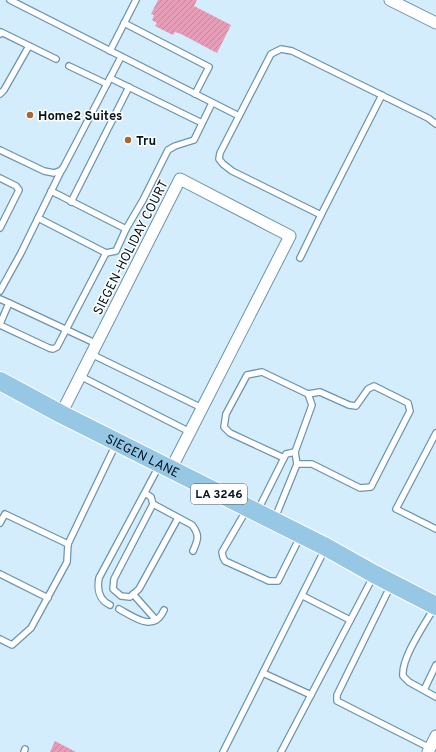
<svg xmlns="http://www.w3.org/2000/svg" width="436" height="752" font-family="Overpass,sans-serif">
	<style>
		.building { fill: url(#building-hatch) }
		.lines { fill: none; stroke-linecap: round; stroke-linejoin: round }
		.service-casing { stroke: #6d94ad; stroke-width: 8 }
		.minor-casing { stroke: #6d94ad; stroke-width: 13 }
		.primary-casing { stroke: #fff; stroke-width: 20 }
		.service { stroke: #fff; stroke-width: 5.5 }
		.minor { stroke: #fff; stroke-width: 11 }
		.primary { stroke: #96c8e5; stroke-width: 18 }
		.poi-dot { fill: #a86632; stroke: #fff; stroke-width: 1.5 }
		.labels { text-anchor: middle; stroke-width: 3; stroke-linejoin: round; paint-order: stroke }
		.shield { fill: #fff; stroke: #505a61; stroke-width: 1 }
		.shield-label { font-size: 12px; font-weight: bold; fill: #05141d }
		.poi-label { font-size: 13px; font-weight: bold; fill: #05141d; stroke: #fff; text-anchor: start }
		.street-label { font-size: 13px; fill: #05141d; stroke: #fff }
	</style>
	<defs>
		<pattern id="building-hatch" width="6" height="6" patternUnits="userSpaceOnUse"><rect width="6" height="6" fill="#e69db8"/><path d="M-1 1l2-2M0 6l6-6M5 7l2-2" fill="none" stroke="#c4869e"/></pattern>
	</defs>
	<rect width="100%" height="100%" fill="#d4edfd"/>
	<g class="building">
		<polygon points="158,0 197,0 194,6 231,25 217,53 181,34 175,32 173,35 155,26 157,23 152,20 154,15 151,14"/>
		<polygon points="55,741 76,752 50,752"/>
	</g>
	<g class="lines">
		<defs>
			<g id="service">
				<polyline points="10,0 239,116"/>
				<polyline points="124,23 209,67 195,94"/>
				<polyline points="0,34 1,32 56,59"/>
				<polyline points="110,51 136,0"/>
				<polyline points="69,66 107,84"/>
				<polyline points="110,78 202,123"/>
				<polyline points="0,94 4,90 29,46"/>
				<polyline points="382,95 321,215 232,171 223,164 219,159 220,153 271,54 281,49 292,51 428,118 436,124"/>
				<polyline points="0,150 44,171 54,173 62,170 121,57"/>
				<polyline points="0,178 16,186 19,190 0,228"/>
				<polyline points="51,191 126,229 143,200 168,150 175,146 194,140 212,103"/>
				<polyline points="71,202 129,87"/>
				<polyline points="106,253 116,251 126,229"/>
				<polyline points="300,258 321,215"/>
				<polyline points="0,291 21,253 62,169"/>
				<polyline points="0,299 9,303 0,324"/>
				<polyline points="9,303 97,344"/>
				<polyline points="0,325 49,348 53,349 57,347 106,253 38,218"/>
				<polyline points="91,354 202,408"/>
				<polyline points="80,376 190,432"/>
				<polyline points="436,433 396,509 436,529"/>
				<polyline points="284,458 230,433 224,427 226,414 247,375 262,372 308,394 312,405 295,452"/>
				<polyline points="297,464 312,464 360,488 371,487 410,411 408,403 374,386 368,389 356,406 349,405 320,392 308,394"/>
				<path d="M145 493 151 497 153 504 192 525C200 535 198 540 193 551"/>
				<polyline points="153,504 114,579 113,589 121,596 130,597 139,589 178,518"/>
				<polyline points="247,509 222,552 223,557 225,561 269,581 278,581 300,537"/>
				<polyline points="258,510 286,454 295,452 297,464 275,518"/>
				<polyline points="0,523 5,514 68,544"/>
				<polyline points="0,574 48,598"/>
				<polyline points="391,585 337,695 337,701 430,748"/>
				<polyline points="133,594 156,620"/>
				<polyline points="303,596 350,620"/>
				<path d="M110 605C99 600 97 589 99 578L159 466"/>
				<path d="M434 608C425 624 401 658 403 676L409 682 436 697"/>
				<path d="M119 609C134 617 154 633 164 610"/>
				<polyline points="0,639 12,645 31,628 67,562 68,544 116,444"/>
				<polyline points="263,673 311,695"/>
				<polyline points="424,690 436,665"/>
				<polyline points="24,752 25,749"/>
				<polyline points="223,752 325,549"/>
				<polyline points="281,752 373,577"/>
			</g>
			<g id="minor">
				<polyline points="390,0 436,23"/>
				<polyline points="61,414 180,179 290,236 171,469"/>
				<polyline points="428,752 436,736"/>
			</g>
			<g id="primary">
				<path id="s1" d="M0 381 61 414 326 547 374 574 436 606"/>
			</g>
		</defs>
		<use href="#service" class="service-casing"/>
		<use href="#minor" class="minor-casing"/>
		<use href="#primary" class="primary-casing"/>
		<use href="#service" class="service"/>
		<use href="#minor" class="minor"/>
		<use href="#primary" class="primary"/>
	</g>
	<g class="poi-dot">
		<circle cx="30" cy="115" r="4"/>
		<circle cx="128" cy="140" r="4"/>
	</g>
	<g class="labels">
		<rect class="shield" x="191" y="484" width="56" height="20" rx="3"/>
		<g class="shield-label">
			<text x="219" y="498">LA 3246</text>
		</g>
		<g class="poi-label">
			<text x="38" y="120">Home2 Suites</text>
			<text x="136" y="145">Tru</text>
		</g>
		<g class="street-label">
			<text transform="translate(130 247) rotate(-63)" y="5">SIEGEN-HOLIDAY COURT</text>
			<text dy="5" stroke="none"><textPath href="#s1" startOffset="161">SIEGEN LANE</textPath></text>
		</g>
	</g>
</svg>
